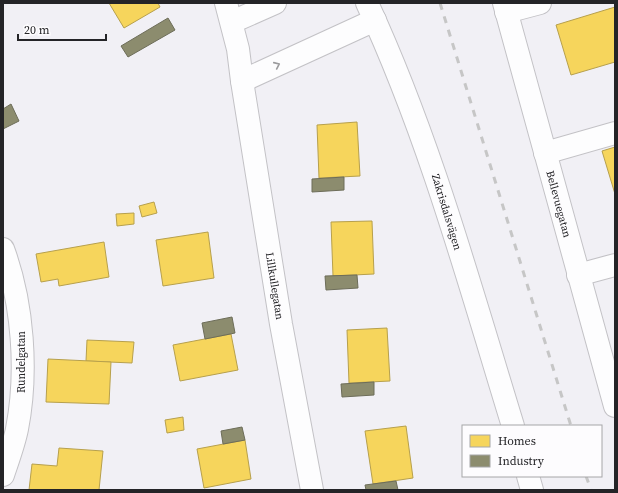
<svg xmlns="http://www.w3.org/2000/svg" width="618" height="493" font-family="'Source Serif 4',serif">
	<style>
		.homes { fill: #f6d55c; stroke: #b7a04c }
		.industry { fill: #8c8c6e; stroke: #6d6d59 }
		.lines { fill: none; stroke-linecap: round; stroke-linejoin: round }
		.minor-casing { stroke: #c3c2c6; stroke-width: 24 }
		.minor { stroke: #fdfdfe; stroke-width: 22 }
		.rail { stroke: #c6c6c6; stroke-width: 3; stroke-dasharray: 7 7; stroke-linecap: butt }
		.oneway { stroke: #9b9b9d }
		.labels { text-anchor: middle; stroke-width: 4; stroke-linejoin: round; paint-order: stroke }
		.street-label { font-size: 11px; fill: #242427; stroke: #fdfcfe }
	</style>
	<rect width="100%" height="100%" fill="#f1f0f5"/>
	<g class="homes">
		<polygon points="109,3 158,3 160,7 124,28"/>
		<polygon points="615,7 615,62 571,75 556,25"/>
		<polygon points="357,122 360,176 319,178 317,125"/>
		<polygon points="615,147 615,194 602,151"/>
		<polygon points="154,202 157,213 142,217 139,206"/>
		<polygon points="134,213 134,224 117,226 116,214"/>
		<polygon points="372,221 374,274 333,276 331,222"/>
		<polygon points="208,232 214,278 163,286 156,240"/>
		<polygon points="104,242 109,277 59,286 58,279 41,282 36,254"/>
		<polygon points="387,328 390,381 349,383 347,330"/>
		<polygon points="231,334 238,370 180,381 173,345"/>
		<polygon points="87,340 134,342 132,363 86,361"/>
		<polygon points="48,359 111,362 109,404 46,402"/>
		<polygon points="183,417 184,430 167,433 165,420"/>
		<polygon points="406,426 413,478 373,484 365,431"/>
		<polygon points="245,440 251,479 204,488 197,449"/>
		<polygon points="59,448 103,451 99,490 29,490 32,464 57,466"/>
	</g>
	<g class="industry">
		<polygon points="168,18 175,30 128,57 121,46"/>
		<polygon points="11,104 19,121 3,129 3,109"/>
		<polygon points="344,177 344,190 312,192 312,179"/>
		<polygon points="357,275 358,288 326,290 325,276"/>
		<polygon points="232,317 235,333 205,339 202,323"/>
		<polygon points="374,382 374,395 342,397 341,384"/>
		<polygon points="242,427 245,440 223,444 221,431"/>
		<polygon points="396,481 398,490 366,490 365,485"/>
	</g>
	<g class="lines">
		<defs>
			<g id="minor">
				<polyline points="226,3 238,49 242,81 281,324 312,490"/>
				<path d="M367 3C430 139 469 283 513 426"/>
				<polyline points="504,3 615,406"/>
				<polyline points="506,12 540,3"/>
				<polyline points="232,22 275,3"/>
				<polyline points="242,81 375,20"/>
				<polyline points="545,153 615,133"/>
				<path d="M3 249C23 303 28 372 17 429 14 444 8 460 3 475"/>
				<polyline points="578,275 615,265"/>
				<polyline points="528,476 532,490"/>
			</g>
		</defs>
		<use href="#minor" class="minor-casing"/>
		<use href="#minor" class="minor"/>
		<g class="rail">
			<polyline points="440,3 571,426"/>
			<polyline points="586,476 591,490"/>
		</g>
	</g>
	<defs><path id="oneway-chevron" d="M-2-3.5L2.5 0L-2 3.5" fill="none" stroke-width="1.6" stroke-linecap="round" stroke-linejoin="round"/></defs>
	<use class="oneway" href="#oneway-chevron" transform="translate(277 65) rotate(-24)"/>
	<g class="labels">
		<g class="street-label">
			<text transform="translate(559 204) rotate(75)" y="4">Bellevuegatan</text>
			<text transform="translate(447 212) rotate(73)" y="4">Zakrisdalsvägen</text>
			<text transform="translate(275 286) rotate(81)" y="4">Lillkullegatan</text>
			<text transform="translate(21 362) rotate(-90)" y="4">Rundelgatan</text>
		</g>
	</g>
	<rect width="618" height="493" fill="none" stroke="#242427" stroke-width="8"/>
	<rect x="462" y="425" width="140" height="52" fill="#fdfcfe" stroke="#a6a6a8"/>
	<rect x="470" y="435" width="20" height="12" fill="#f6d55c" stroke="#a6a6a8"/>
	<text x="498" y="445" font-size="12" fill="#242427">Homes</text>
	<rect x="470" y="455" width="20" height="12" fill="#8c8c6e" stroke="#a6a6a8"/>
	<text x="498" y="465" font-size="12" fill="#242427">Industry</text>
	<path d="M18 34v6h88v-6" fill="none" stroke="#242427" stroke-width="2"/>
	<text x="24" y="34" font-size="12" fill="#242427" stroke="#fdfcfe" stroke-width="3" paint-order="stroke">20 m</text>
</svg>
